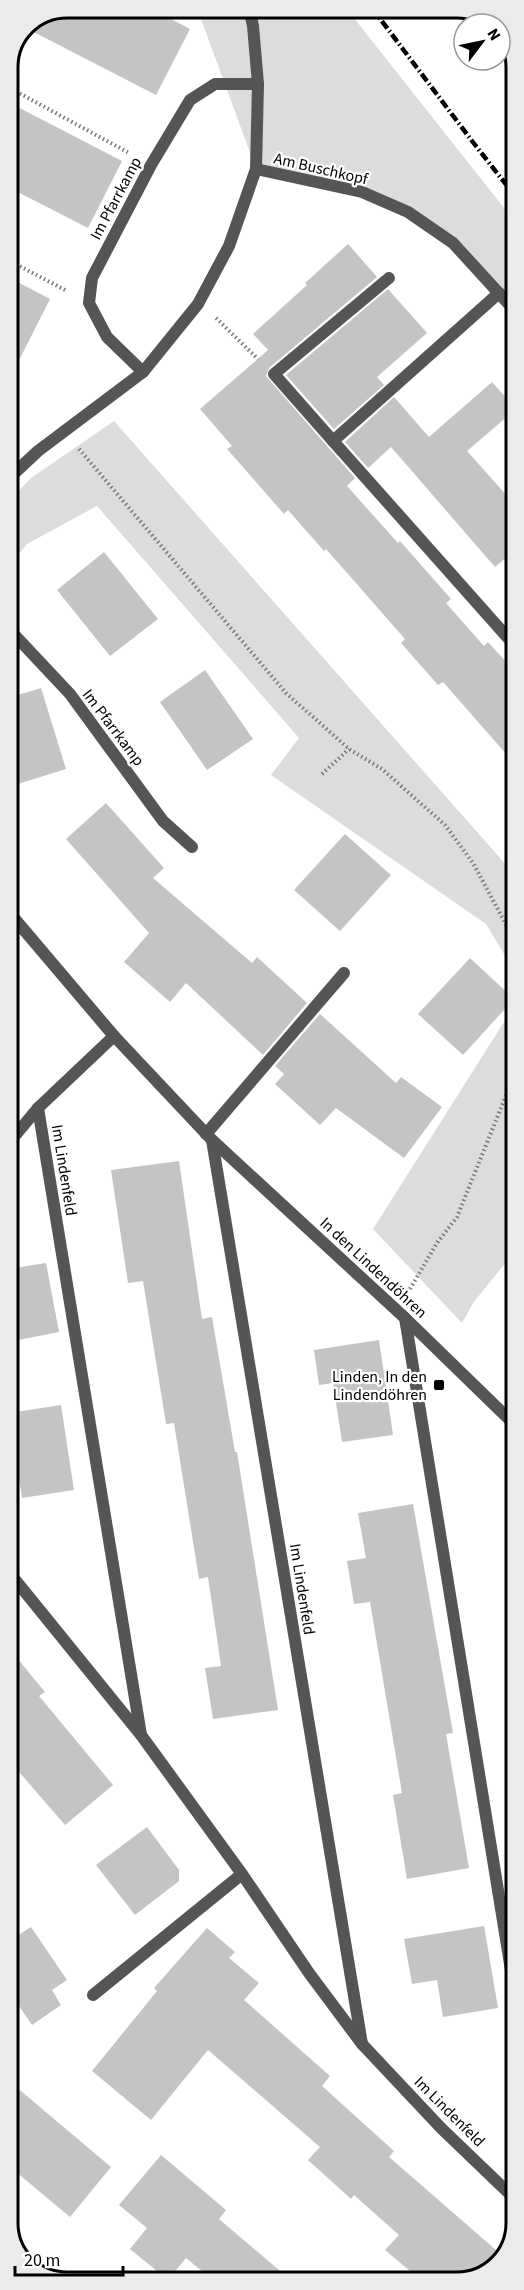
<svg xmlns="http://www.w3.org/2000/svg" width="524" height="2290" font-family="'Source Sans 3',sans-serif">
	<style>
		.green { fill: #dcdcdc }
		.building { fill: #c4c4c4 }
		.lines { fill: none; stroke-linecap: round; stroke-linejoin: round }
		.path { stroke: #777; stroke-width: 4; stroke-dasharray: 1.5 3; stroke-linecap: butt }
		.lane { stroke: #555; stroke-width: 12 }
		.street { stroke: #555; stroke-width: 12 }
		.rail { stroke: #000; stroke-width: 4.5; stroke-dasharray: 9 3 1.5 3; stroke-linecap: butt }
		.poi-dot { fill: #000; stroke: #fff; stroke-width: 2 }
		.labels { text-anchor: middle; stroke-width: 4.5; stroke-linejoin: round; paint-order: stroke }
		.street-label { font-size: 16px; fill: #000; stroke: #fff }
		.poi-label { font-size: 16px; fill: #000; stroke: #fff; text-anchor: end }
		.rim { fill: none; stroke: #000; stroke-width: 3 }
	</style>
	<rect width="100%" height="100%" fill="#fff"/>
	<g class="green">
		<polygon points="197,8 346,8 516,223 516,290 499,293 453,243 362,192 256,169"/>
		<polygon points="114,421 516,876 516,974 486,924 271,775 299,738 97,506 27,544 8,567 8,502 31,478"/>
		<polygon points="516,1003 516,1250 473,1303 462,1323 373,1229"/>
	</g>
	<g class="building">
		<polygon points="67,8 150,8 190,29 156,95 24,27"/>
		<polygon points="8,102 122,161 88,228 8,187"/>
		<polygon points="348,244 377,277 269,368 266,376 355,478 347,486 398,543 400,541 451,599 446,603 484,646 488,642 516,673 516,765 443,682 438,685 401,643 405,639 326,549 324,551 288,510 284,514 227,449 232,446 200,409 268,350 253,334 307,285 305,283"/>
		<polygon points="8,277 50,299 8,382"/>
		<polygon points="388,289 427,333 377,377 384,385 334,429 286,375"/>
		<polygon points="492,382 516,409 467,451 516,506 516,549 495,567 391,447 368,468 345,442 394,397 429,437"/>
		<polygon points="104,552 158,619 110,656 57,590"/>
		<polygon points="205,670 253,739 207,770 160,702"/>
		<polygon points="41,688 66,769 8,787 8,698"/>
		<polygon points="106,803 164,868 153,878 252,963 257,957 307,1003 263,1055 186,983 170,1002 124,962 149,933 66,839"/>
		<polygon points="345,834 391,875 340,931 294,890"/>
		<polygon points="470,958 514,999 463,1055 418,1014"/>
		<polygon points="320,1014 396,1083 401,1077 442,1107 404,1158 336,1108 320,1125 275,1084 284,1074 275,1066"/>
		<polygon points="179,1161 202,1319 212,1317 235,1452 237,1452 278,1710 213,1719 205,1668 221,1666 208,1577 199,1579 174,1423 166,1424 143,1281 128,1283 111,1170"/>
		<polygon points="46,1263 59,1332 8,1342 8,1269"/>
		<polygon points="379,1340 393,1435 342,1442 333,1383 319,1385 314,1350"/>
		<polygon points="61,1405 74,1490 22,1498 9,1413"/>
		<polygon points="413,1504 453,1733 446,1734 469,1868 407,1879 393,1795 402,1793 370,1602 354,1604 347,1561 366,1558 358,1513"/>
		<polygon points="8,1647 45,1692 39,1696 113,1785 65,1825 8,1759"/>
		<polygon points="147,1827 179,1870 179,1881 135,1915 96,1865"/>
		<polygon points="484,1926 498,2008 443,2017 437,1980 412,1984 404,1939"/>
		<polygon points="31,1927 67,1980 52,1990 61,2005 32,2025 8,1990 8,1942"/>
		<polygon points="207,1928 235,1952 229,1958 259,1983 244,2000 330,2076 322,2086 394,2151 389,2157 504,2257 502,2262 468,2281 422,2281 385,2250 399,2235 354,2195 351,2199 308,2160 320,2147 208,2050 151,2120 92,2071 157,1991 154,1988"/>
		<polygon points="9,2081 111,2167 70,2217 9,2166"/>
		<polygon points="161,2155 226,2210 219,2219 293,2282 215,2282 186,2258 168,2280 130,2249 147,2228 119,2205"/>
	</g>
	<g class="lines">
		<g class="path">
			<polyline points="216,8 226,12"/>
			<polyline points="8,87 129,153"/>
			<polyline points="8,260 67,291"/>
			<polyline points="216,318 258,359"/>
			<polyline points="8,435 16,439"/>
			<polyline points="79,449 286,693 349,749 382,769 445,825 473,863 516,943"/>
			<polyline points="322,774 349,749"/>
			<polyline points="410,1289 437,1243 457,1217 505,1098 516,1076"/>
		</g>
		<g class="lane">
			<polyline points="389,278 274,374 333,441 499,293"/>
			<polyline points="143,372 107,337 89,303 92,278 151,165 190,100 215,84 258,84"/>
			<polyline points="333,441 516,647"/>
			<polyline points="38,1108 141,1735"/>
			<polyline points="206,1134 344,973"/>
			<polyline points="212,1140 362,2044"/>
			<polyline points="405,1318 516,2001"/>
			<polyline points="93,1995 242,1874"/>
		</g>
		<g class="street">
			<polyline points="256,169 362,192 408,212 453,243 516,312"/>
			<polyline points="8,479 38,451 143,372 198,304 229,246 256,169 258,84 253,26 249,8"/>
			<polyline points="8,628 70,694 163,821 192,847"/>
			<polyline points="8,911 114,1036 212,1140 405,1318 516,1426"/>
			<polyline points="8,1144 38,1108 114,1036"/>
			<polyline points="8,1571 141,1735 242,1874 309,1973 362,2044 441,2128 516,2200"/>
		</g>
		<polyline class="rail" points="372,8 472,141 515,196"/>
	</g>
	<rect class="poi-dot" x="433" y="1379" width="12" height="12" rx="3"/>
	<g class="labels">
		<g class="street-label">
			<text transform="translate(321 168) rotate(13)" y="6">Am Buschkopf</text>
			<text transform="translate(115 198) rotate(-62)" y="6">Im Pfarrkamp</text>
			<text transform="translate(114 727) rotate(53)" y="6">Im Pfarrkamp</text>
			<text transform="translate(65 1170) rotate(81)" y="6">Im Lindenfeld</text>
			<text transform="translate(374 1267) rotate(43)" y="6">In den Lindendöhren</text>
			<text transform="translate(303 1589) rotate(81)" y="6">Im Lindenfeld</text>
			<text transform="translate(450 2111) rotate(45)" y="6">Im Lindenfeld</text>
		</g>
		<g class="poi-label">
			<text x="427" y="1382">Linden, In den<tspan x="427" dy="18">Lindendöhren</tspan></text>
		</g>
	</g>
	<path d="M0 0H524V2290H0ZM67 18H457A49 49 0 0 1 506 67V2223A49 49 0 0 1 457 2272H67A49 49 0 0 1 18 2223V67A49 49 0 0 1 67 18Z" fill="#ebebeb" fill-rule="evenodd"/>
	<path class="rim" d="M67 18H457A49 49 0 0 1 506 67V2223A49 49 0 0 1 457 2272H67A49 49 0 0 1 18 2223V67A49 49 0 0 1 67 18Z"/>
	<g transform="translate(482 42) rotate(58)"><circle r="28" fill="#ffffff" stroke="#999999" stroke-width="1.5"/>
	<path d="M0-4.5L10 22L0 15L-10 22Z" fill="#000000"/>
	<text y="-9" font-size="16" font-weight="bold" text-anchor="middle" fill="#000000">N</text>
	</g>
	<path d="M15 2266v9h108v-9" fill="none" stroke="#000000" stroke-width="3"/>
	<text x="24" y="2266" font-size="18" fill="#000000" stroke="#ffffff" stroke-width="4.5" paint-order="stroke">20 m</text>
</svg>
